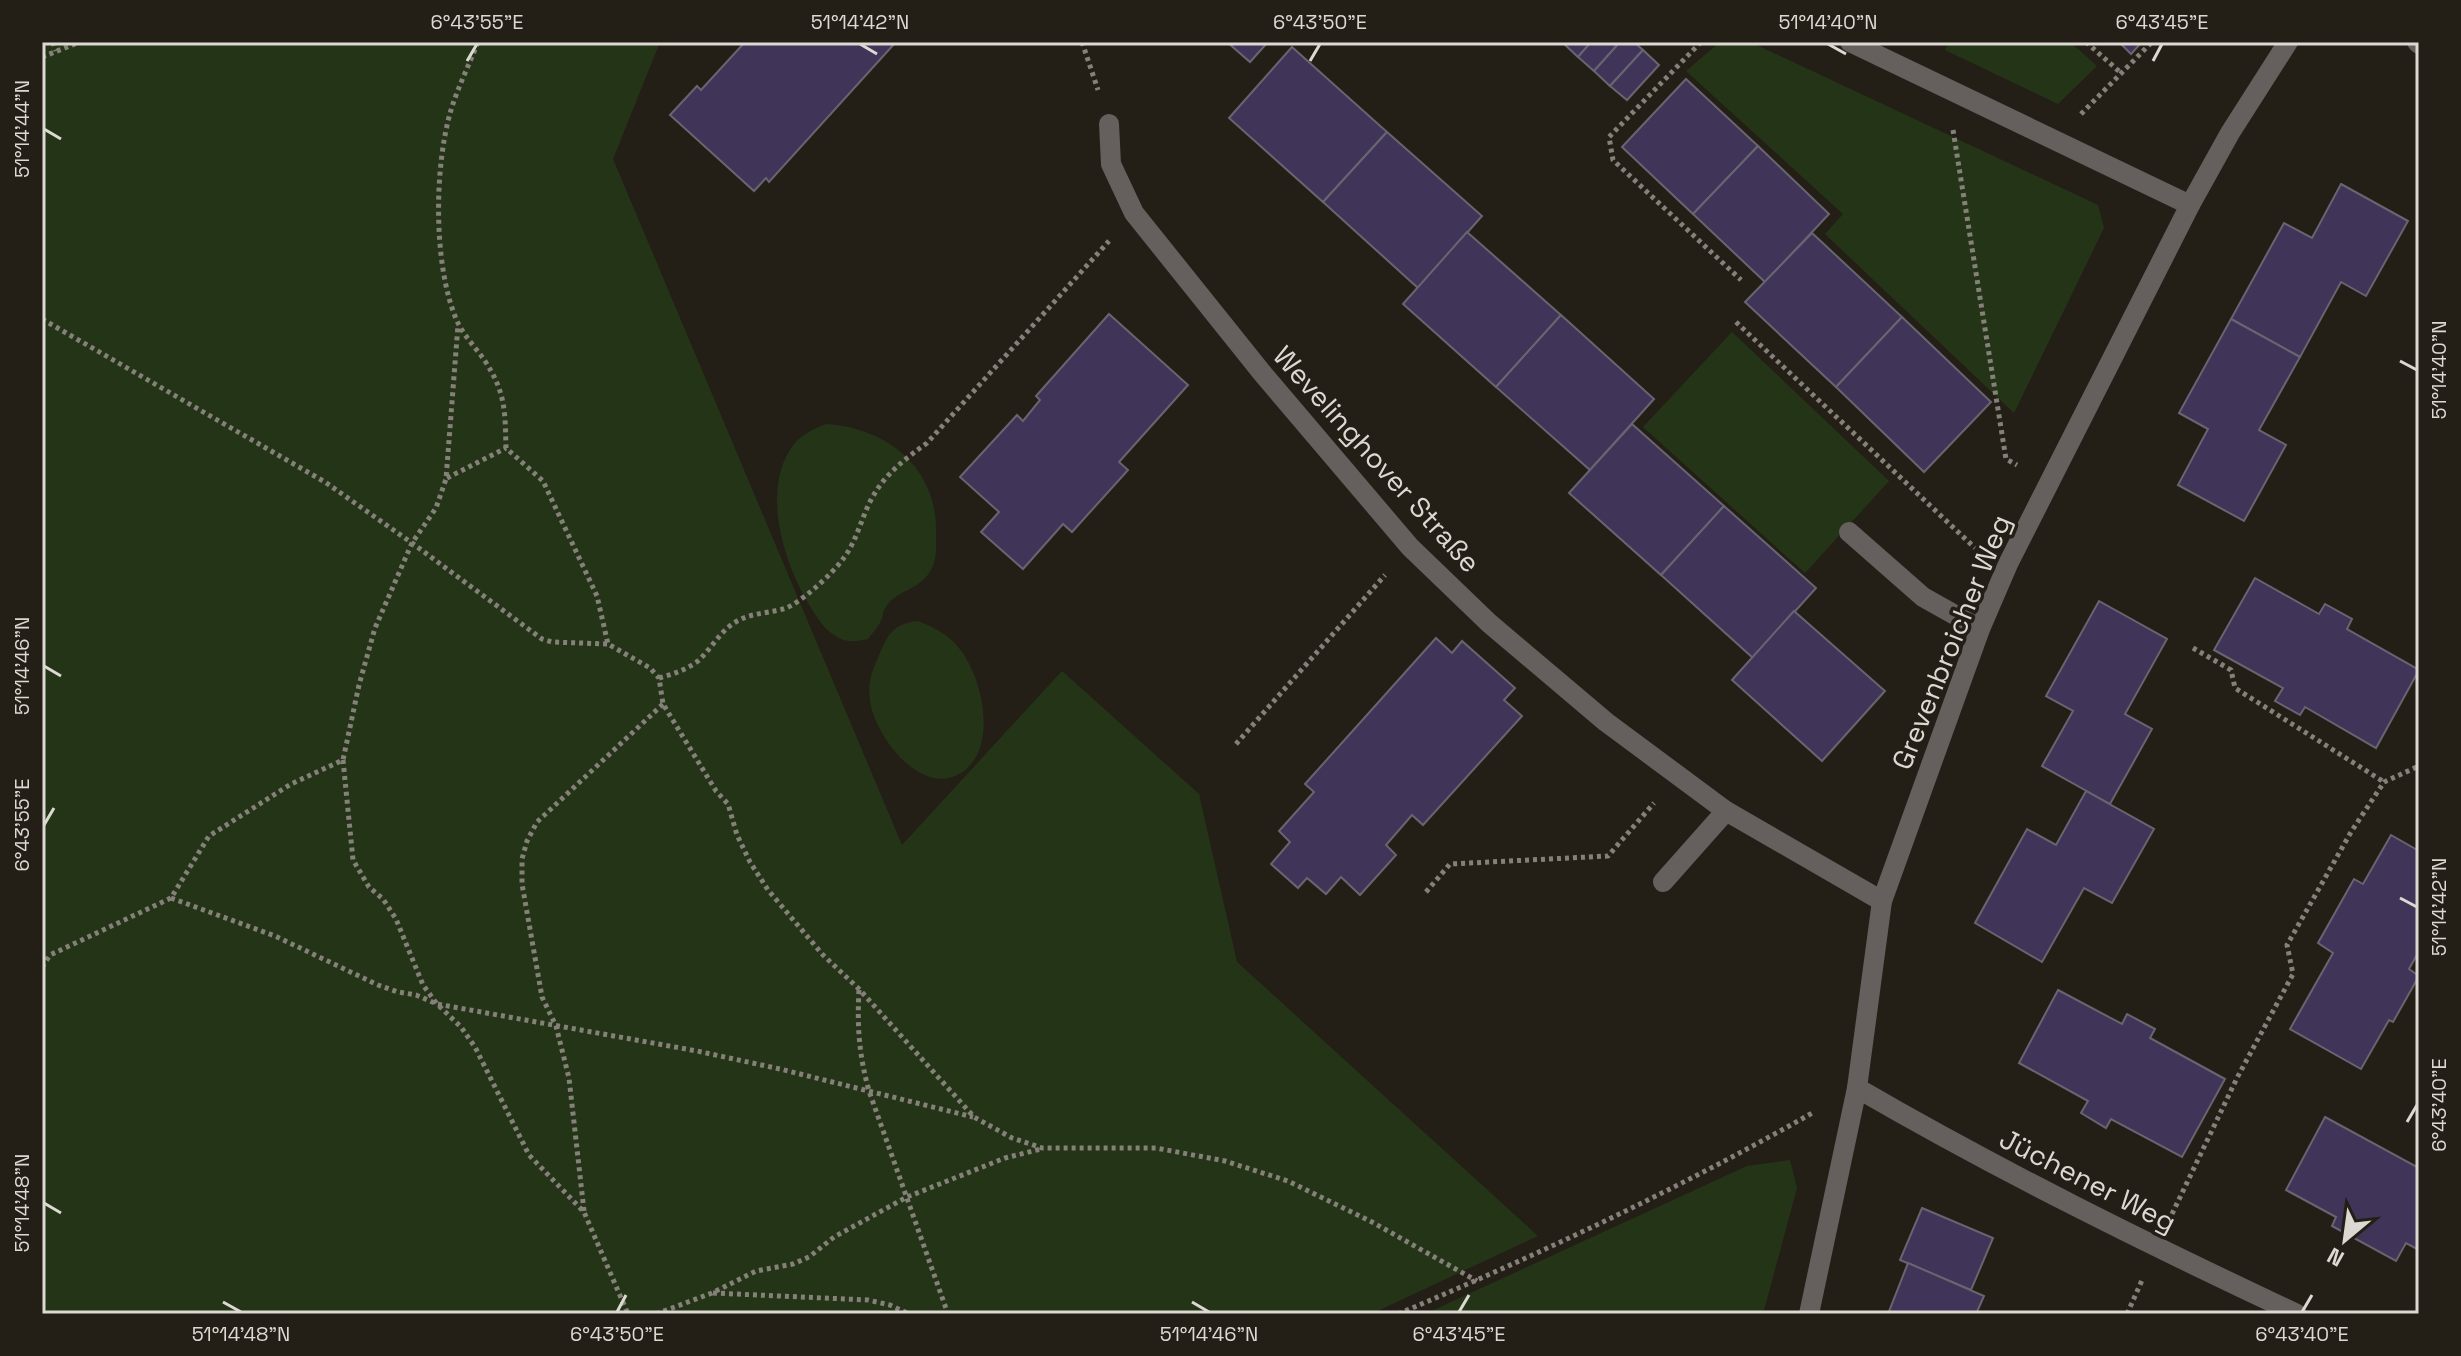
<svg xmlns="http://www.w3.org/2000/svg" width="2461" height="1356" font-family="'Space Grotesk',sans-serif">
	<style>
		.green { fill: #243517 }
		.building { fill: #403459; stroke: #686570; stroke-width: 2 }
		.lines { fill: none; stroke-linecap: round; stroke-linejoin: round }
		.path { stroke: #858079; stroke-width: 5; stroke-dasharray: 4 4; stroke-linecap: butt }
		.service { stroke: #65605d; stroke-width: 20 }
		.minor { stroke: #65605d; stroke-width: 20 }
		.ticks { fill: none; stroke: #dcd8d2; stroke-width: 3 }
		.labels { text-anchor: middle; stroke-width: 7; stroke-linejoin: round; paint-order: stroke }
		.street-label { font-size: 28px; fill: #dcd8d2; stroke: #241f16 }
		.neatline { fill: none; stroke: #dcd8d2; stroke-width: 3 }
		.ticks-label { font-size: 20px; text-anchor: middle; fill: #dcd8d2 }
	</style>
	<rect width="100%" height="100%" fill="#241f16"/>
	<g class="green">
		<polygon points="42,42 660,42 613,159 902,845 1062,671 1199,794 1237,962 1538,1236 1371,1314 42,1314"/>
		<polygon points="1720,42 1750,42 2098,205 2104,228 2014,413 1825,234 1843,214 1686,71"/>
		<polygon points="1949,42 2070,42 2097,66 2058,104 1945,50"/>
		<polygon points="1732,332 1889,481 1805,573 1643,427"/>
		<path d="M826 424C887 428 937 467 936 532 936 543 937 558 932 568 921 591 897 589 886 607 882 612 884 612 882 618 879 626 873 632 868 639 858 641 849 643 839 638 825 631 817 618 810 606 784 564 759 487 795 443 804 433 814 429 826 424Z"/>
		<path d="M918 621C933 627 948 634 958 647 983 676 999 749 961 773 921 798 874 735 870 700 867 682 873 669 880 653 888 633 896 623 918 621Z"/>
		<polygon points="1790,1160 1797,1188 1763,1314 1425,1314 1747,1166"/>
	</g>
	<g class="building">
		<polygon points="745,42 896,42 769,182 766,178 754,191 670,115 697,86 701,90"/>
		<polygon points="1227,42 1268,42 1250,62"/>
		<polygon points="1562,42 1591,42 1578,57"/>
		<polygon points="1591,42 1620,42 1594,71 1578,57"/>
		<polygon points="1620,42 1634,42 1643,50 1610,86 1594,71"/>
		<polygon points="2119,42 2142,42 2131,54"/>
		<polygon points="1292,47 1387,132 1323,202 1229,118"/>
		<polygon points="1643,50 1659,65 1627,100 1610,86"/>
		<polygon points="1686,79 1758,146 1693,214 1622,147"/>
		<polygon points="1387,132 1482,216 1418,288 1323,202"/>
		<polygon points="1758,146 1829,214 1765,282 1693,214"/>
		<polygon points="2341,184 2408,221 2366,296 2341,282 2300,357 2231,319 2284,223 2312,238"/>
		<polygon points="1467,232 1561,315 1496,387 1403,304"/>
		<polygon points="1812,233 1902,317 1836,387 1745,302"/>
		<polygon points="1109,314 1188,385 1119,462 1128,470 1072,532 1063,524 1023,569 981,532 999,512 960,477 1017,415 1023,421 1040,400 1036,396"/>
		<polygon points="1561,315 1654,399 1590,470 1496,387"/>
		<polygon points="1902,317 1991,402 1924,472 1836,387"/>
		<polygon points="2231,319 2300,357 2259,430 2286,445 2244,521 2178,485 2208,429 2179,413"/>
		<polygon points="1632,424 1724,506 1661,575 1569,493"/>
		<polygon points="1724,506 1816,588 1753,658 1661,575"/>
		<polygon points="2255,578 2319,614 2325,604 2352,619 2347,629 2419,670 2376,748 2305,707 2300,715 2275,701 2283,688 2214,650"/>
		<polygon points="2099,601 2167,639 2125,714 2152,729 2110,804 2042,766 2073,711 2046,696"/>
		<polygon points="1794,611 1885,691 1822,761 1732,680"/>
		<polygon points="1436,638 1452,653 1462,641 1515,688 1504,700 1522,716 1423,825 1412,815 1386,845 1396,855 1360,895 1341,877 1326,894 1307,878 1298,888 1271,864 1290,842 1279,831 1314,792 1305,784"/>
		<polygon points="2086,791 2154,829 2112,903 2084,888 2042,962 1975,923 2027,829 2056,845"/>
		<polygon points="2391,835 2419,851 2419,951 2409,969 2419,976 2393,1022 2389,1020 2361,1069 2290,1029 2333,953 2318,943 2354,879 2363,884"/>
		<polygon points="2058,990 2122,1024 2127,1014 2155,1029 2150,1038 2225,1079 2182,1157 2111,1119 2106,1128 2081,1113 2088,1101 2019,1063"/>
		<polygon points="2325,1117 2419,1168 2419,1250 2406,1243 2396,1261 2332,1226 2336,1217 2286,1190"/>
		<polygon points="1922,1208 1993,1238 1971,1290 1900,1260"/>
		<polygon points="1908,1263 1984,1296 1976,1314 1888,1314"/>
	</g>
	<g class="lines">
		<g class="path">
			<polyline points="53,42 56,51"/>
			<path d="M478 42C469 65 458 87 451 110 434 167 433 266 457 321 464 336 476 348 485 361 506 393 505 412 506 448L543 481 597 596 608 644 650 668 659 678 663 704 716 791 728 804 737 835 750 862 768 890 823 955 859 989 974 1117 1012 1138 1042 1148H1156L1225 1161 1288 1181 1372 1222 1477 1281"/>
			<polyline points="1082,42 1098,90"/>
			<polyline points="1701,42 1609,137 1613,160 1741,280"/>
			<polyline points="2086,42 2121,73"/>
			<polyline points="42,57 80,42"/>
			<polyline points="2081,114 2152,42"/>
			<polyline points="1953,130 2006,459 2017,465"/>
			<polyline points="42,319 325,482 412,543 542,639 552,642 608,644"/>
			<polyline points="1736,322 1975,548"/>
			<polyline points="447,478 506,448"/>
			<polyline points="2193,648 2231,670 2235,688 2384,782"/>
			<path d="M659 678C673 674 686 670 698 661 710 650 718 635 731 625 747 613 764 614 783 609 799 605 833 573 843 559 857 541 861 518 872 498 885 474 905 459 927 443L1109 241"/>
			<polyline points="1236,744 1385,575"/>
			<polyline points="343,760 353,860 369,887 383,899 396,919 423,985 437,1004 461,1027 475,1047 529,1155 584,1212 628,1314"/>
			<polyline points="1426,892 1450,864 1608,856 1654,803"/>
			<polyline points="171,898 275,936 378,985 398,992 416,995 437,1004 697,1051 780,1069 973,1117"/>
			<polyline points="42,967 50,955 171,898 209,836 291,784 343,760 359,685 375,628 412,543 436,508 446,479 458,325"/>
			<path d="M859 990C857 1027 859 1055 869 1091L948 1314"/>
			<polyline points="584,1211 569,1078 556,1026 542,997 522,884 522,859 527,841 537,822 663,704"/>
			<polyline points="2172,1214 2237,1078 2293,974 2287,945 2351,832 2384,782 2419,766"/>
			<polyline points="713,1293 868,1300 890,1305 909,1314"/>
			<polyline points="656,1314 712,1293 756,1271 793,1264 809,1257 834,1237 907,1197 1005,1158 1041,1149"/>
			<path d="M1398 1314C1540 1254 1680 1188 1814 1112"/>
			<polyline points="2127,1314 2143,1278"/>
		</g>
		<g class="service">
			<polyline points="1849,532 1923,597 1980,629"/>
			<polyline points="1663,882 1726,811"/>
		</g>
		<g class="minor">
			<polyline points="1850,42 2190,205"/>
			<polyline points="2417,42 2419,44"/>
			<polyline points="1109,124 1111,164 1134,213 1263,374 1410,547 1489,623 1606,722 1726,811 1882,901"/>
			<path d="M1857 1088C2000 1171 2148 1244 2297 1314"/>
			<polyline points="1809,1314 1857,1088 1882,901 1980,629 2008,564 2190,205 2230,133 2288,42"/>
		</g>
	</g>
	<path class="ticks" d="M860 44 877 54M1828 44 1846 54M467 61 477 44M1310 61 1320 44M2153 61 2162 44M44 129 61 139M2400 361 2417 370M44 666 61 676M44 825 54 808M2400 898 2417 907M2407 1122 2417 1105M44 1203 61 1213M223 1302 241 1312M1192 1302 1209 1312M617 1312 626 1295M1459 1312 1469 1295M2302 1312 2312 1295"/>
	<g class="labels">
		<g class="street-label">
			<text transform="translate(1377 459) rotate(48)" y="10">Wevelinghover Straße</text>
			<text transform="translate(1951 642) rotate(-68)" y="10">Grevenbroicher Weg</text>
			<text transform="translate(2088 1180) rotate(27)" y="10">Jüchener Weg</text>
		</g>
	</g>
	<rect width="2461" height="1356" fill="none" stroke="#241f16" stroke-width="88"/>
	<g transform="translate(2345 1240) rotate(209)" stroke="#241f16" stroke-width="6" paint-order="stroke">
	<path d="M0-6L14 30L0 20L-14 30Z" fill="#dcd8d2"/>
	<text y="-12" font-size="22" font-weight="bold" text-anchor="middle" fill="#dcd8d2">N</text>
	</g>
	<rect x="44" y="44" width="2373" height="1268" class="neatline"/>
	<g class="ticks-label">
		<text x="477" y="29">6°43'55"E</text>
		<text x="860" y="29">51°14'42"N</text>
		<text x="1320" y="29">6°43'50"E</text>
		<text x="1828" y="29">51°14'40"N</text>
		<text x="2162" y="29">6°43'45"E</text>
		<text transform="translate(22 129) rotate(-90)" y="7">51°14'44"N</text>
		<text transform="translate(2439 370) rotate(-90)" y="7">51°14'40"N</text>
		<text transform="translate(22 666) rotate(-90)" y="7">51°14'46"N</text>
		<text transform="translate(22 825) rotate(-90)" y="7">6°43'55"E</text>
		<text transform="translate(2439 907) rotate(-90)" y="7">51°14'42"N</text>
		<text transform="translate(2439 1105) rotate(-90)" y="7">6°43'40"E</text>
		<text transform="translate(22 1203) rotate(-90)" y="7">51°14'48"N</text>
		<text x="241" y="1341">51°14'48"N</text>
		<text x="617" y="1341">6°43'50"E</text>
		<text x="1209" y="1341">51°14'46"N</text>
		<text x="1459" y="1341">6°43'45"E</text>
		<text x="2302" y="1341">6°43'40"E</text>
	</g>
</svg>
